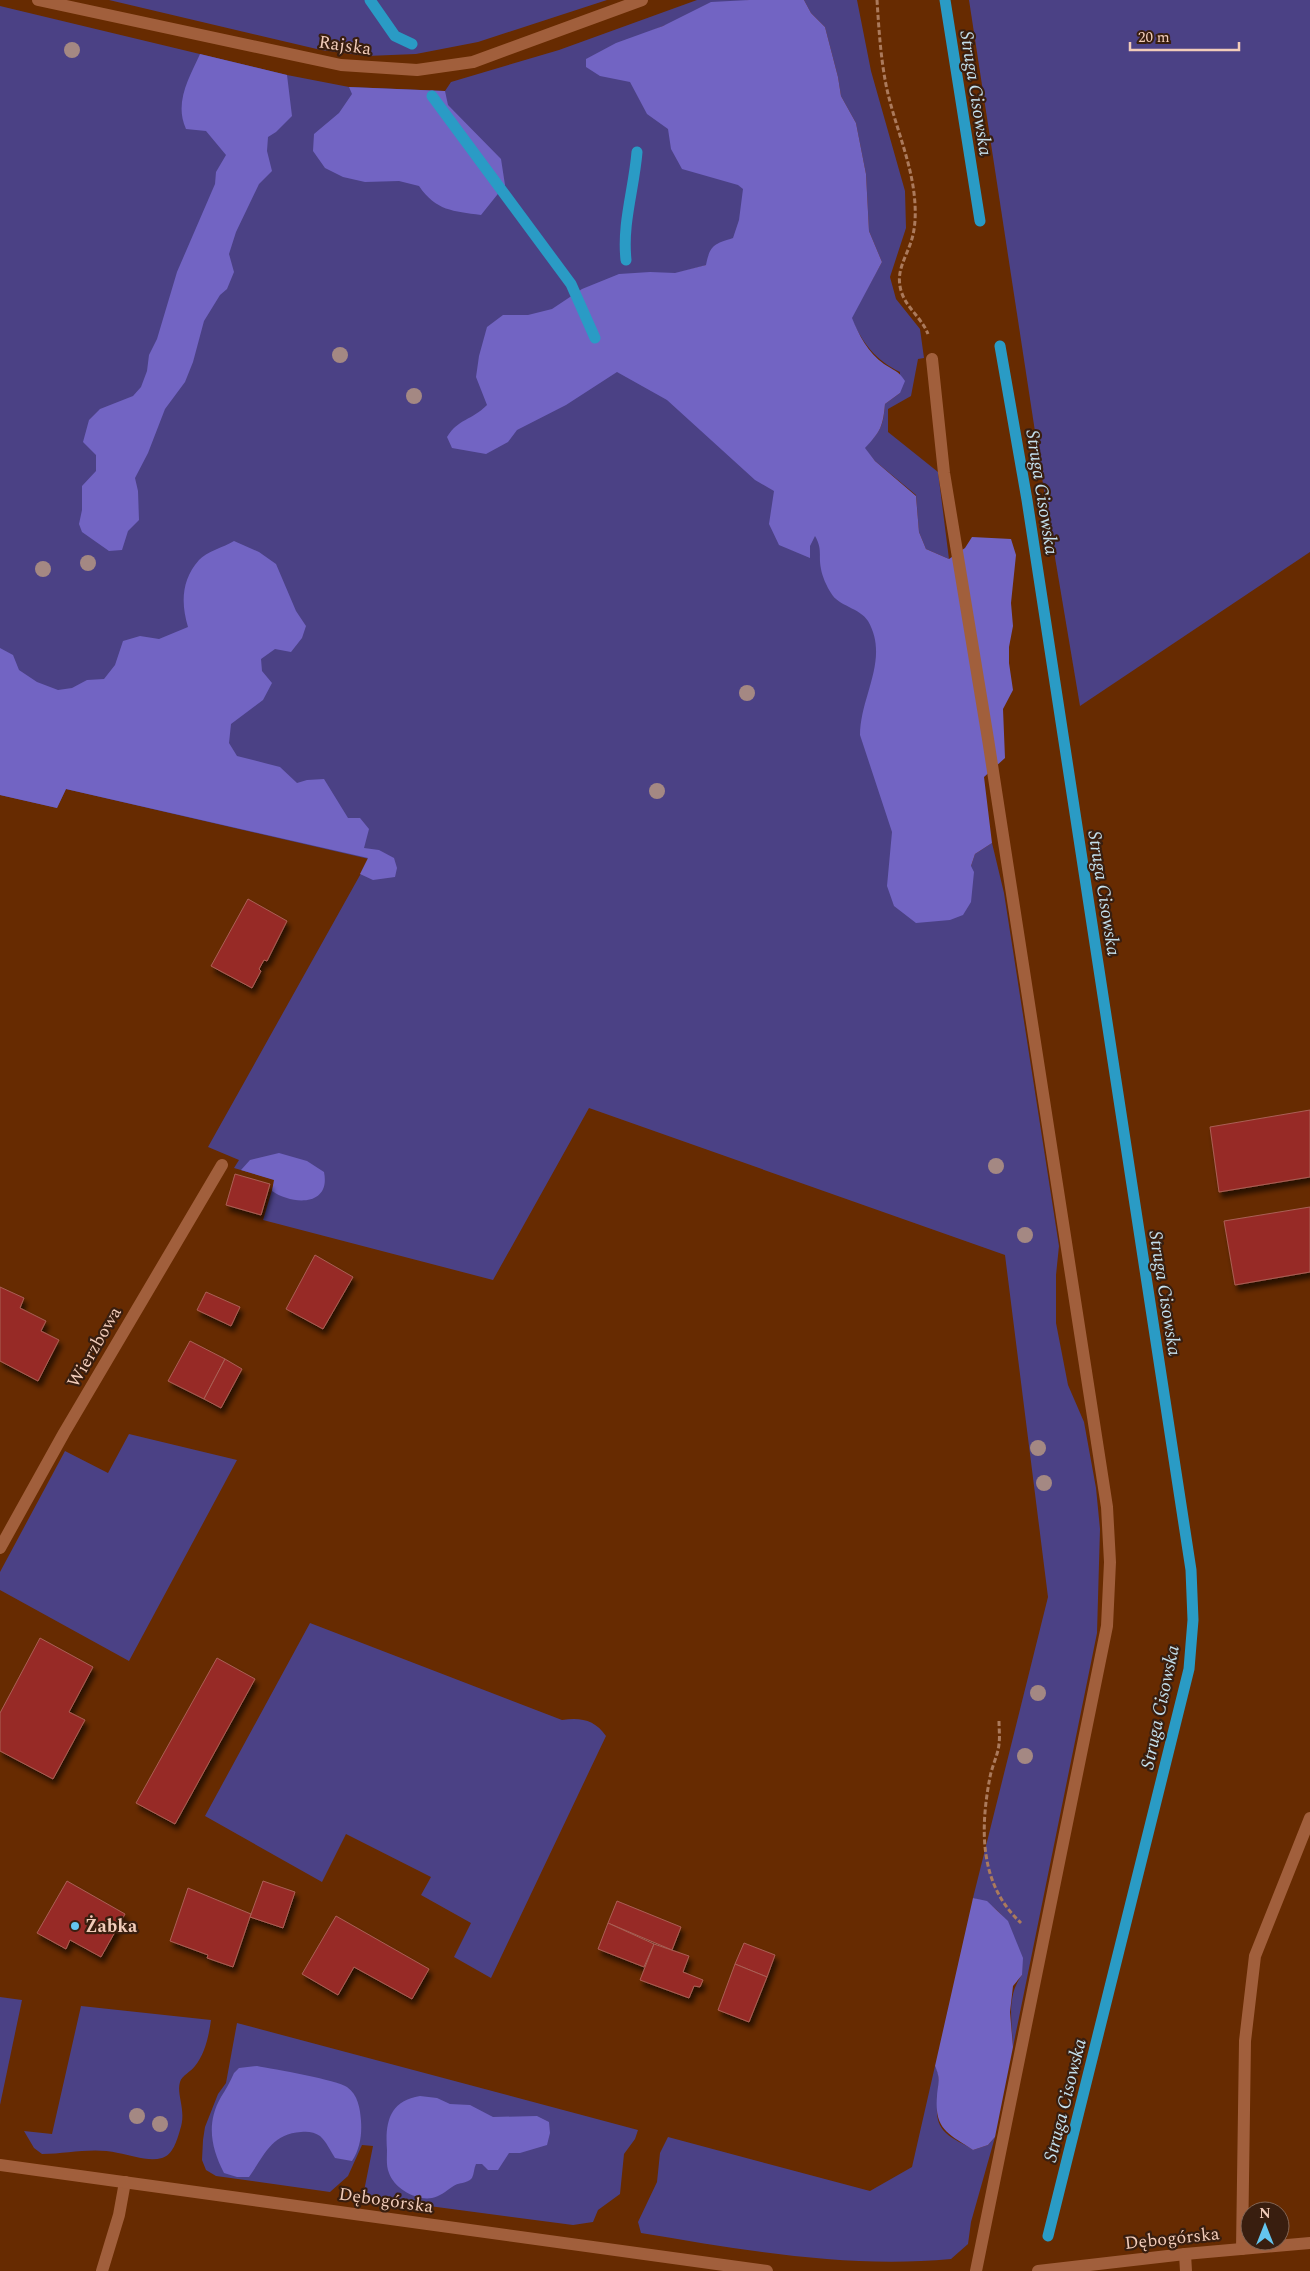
<svg xmlns="http://www.w3.org/2000/svg" width="1310" height="2271" font-family="Spectral,serif">
	<style>
		.green { fill: #4b4185 }
		.forest { fill: #7264c3 }
		.lines { fill: none; stroke-linecap: round; stroke-linejoin: round }
		.stream { stroke: #2a9bc5; stroke-width: 11 }
		.building { fill: #972c25; stroke: #aa5f56; filter: url(#shadow) }
		.path { stroke: #ab7a5c; stroke-width: 3; stroke-dasharray: 5 2.5; stroke-linecap: butt }
		.service { stroke: #a15f3c; stroke-width: 12 }
		.minor { stroke: #a15f3c; stroke-width: 12 }
		.tertiary { stroke: #a15f3c; stroke-width: 12 }
		.tree { fill: #a48883 }
		.poi-dot { fill: #64c5ee; stroke: #391e0f; stroke-width: 2 }
		.labels { text-anchor: middle; stroke-width: 4.5; stroke-linejoin: round; paint-order: stroke }
		.street-label { font-size: 18px; fill: #f2ccba; stroke: #391e0f }
		.poi-label { font-size: 18px; font-weight: bold; fill: #f2ccba; stroke: #391e0f; text-anchor: start }
		.water-label { font-size: 19px; font-style: italic; fill: #c4e0ed; stroke: #391e0f }
	</style>
	<defs>
		<filter id="shadow"><feDropShadow dx="3" dy="5.5" stdDeviation="2.5" flood-color="#0009"/></filter>
	</defs>
	<rect width="100%" height="100%" fill="#672b01"/>
	<g class="green">
		<polygon points="109,0 607,0 478,42 416,54 367,56 321,50"/>
		<path d="M697 0H749L663 26 640 36 727 68 753 252 603 294 887 572 971 866 975 854 992 843 1004 893 1059 1246 1056 1275V1323L1068 1385 1084 1422 1096 1488 1100 1529 1097 1633 1013 2047C1012 2022 1006 1996 1022 1975 1015 1941 1012 1908 973 1898L1048 1597 1005 1255 589 1108 493 1280 263 1220 275 1180 234 1168 239 1160 208 1147 369 859 66 789 57 808 0 795V6L287 75 349 87 445 91 451 82 559 50Z"/>
		<path d="M804 0H857L871 71 905 191 906 228 890 277 896 299 920 329 924 358 918 359 911 396 888 409V432L938 472 949 559 926 549 919 532 916 495 875 461 864 448C881 431 883 427 885 404L900 393V372C875 360 863 343 851 318L882 262 869 231 866 174 856 123 841 96 838 77 825 27 811 13Z"/>
		<polygon points="969,0 1310,0 1310,552 1080,706 1047,510"/>
		<polygon points="129,1434 237,1460 129,1661 0,1590 0,1572 65,1451 108,1473"/>
		<path d="M310 1623 562 1720C581 1717 595 1720 606 1736L491 1978 454 1957 471 1923 421 1895 431 1877 346 1834 322 1882 205 1816Z"/>
		<polygon points="0,1997 22,2000 0,2105"/>
		<path d="M81 2006 211 2020C209 2035 205 2054 195 2066 191 2072 182 2075 180 2082 176 2095 187 2110 180 2130 177 2140 173 2155 162 2158 148 2162 132 2155 118 2153 92 2147 68 2154 42 2154L34 2148 24 2131 52 2134Z"/>
		<polygon points="237,2023 638,2130 635,2139 624,2154 620,2194 598,2210 593,2222 573,2225 369,2198 364,2191 373,2146 362,2145 348,2176 330,2192 216,2176 206,2170 202,2160 203,2140 205,2127 218,2094 226,2083"/>
		<path d="M935 2066C947 2085 926 2115 946 2133 953 2140 965 2144 973 2150L988 2145 995 2137 971 2222 968 2244 951 2259C848 2269 743 2250 641 2233L638 2222 657 2182 660 2153 668 2137 870 2191 912 2167Z"/>
	</g>
	<g class="forest">
		<path d="M749 0H804L811 13 825 27 838 77 841 96 856 123 866 174 869 231 882 262 852 318C859 335 868 353 884 364 893 370 899 371 905 381L900 393 885 404C883 426 881 431 865 448L875 461 916 496 919 532 926 549 949 559 965 548 972 537 1011 539 1016 555 1011 603 1013 626 1009 647V663L1013 690 1003 709 1005 758 984 777 992 843 975 854 971 866 974 872 971 902 963 915 950 920 916 923 894 906 887 886 892 832 860 735C860 696 890 659 868 621 860 608 838 606 831 593 827 587 822 576 821 569 818 555 823 550 815 536L810 546V558L779 545 769 524 774 491 755 480 667 400 617 372 566 405 517 430 508 442 486 454 452 448 447 437C459 418 471 421 487 405L476 377 479 356 487 327 503 315H528L552 309 582 289 619 274 650 272 675 273 706 265C710 245 714 244 733 238L739 220 743 189 738 185 682 169 671 149 668 129 647 114 630 82 600 76 586 67V59L616 43 663 26 711 2Z"/>
		<path d="M200 54 287 75 292 116 276 132 268 137 267 151 272 171 259 184 236 232 229 254 234 272 227 289 220 295 204 321 193 362 185 382 165 409 148 453 135 478 138 491 139 520 128 531 122 550 109 551 82 532 79 524 82 510V486L96 471V455L83 442 89 420 100 409 133 396 141 387 147 371 149 355 157 339 177 272 215 184 216 172 226 155 206 131 186 129C174 103 189 78 200 54Z"/>
		<path d="M349 87 445 91 448 105 501 159 505 185 481 215C453 211 436 211 419 186L399 181 365 182 343 177 325 168 313 151 314 134 339 113 352 94Z"/>
		<path d="M234 541 259 552 276 564 296 611 306 626 302 638 291 652 275 649 261 659 262 671 272 683 263 700 231 724 229 743 237 756 280 767 297 783 307 780 324 779 348 818H360L369 829 364 848 379 850 394 858 397 868 395 877 373 880 360 874 368 858 66 789 57 808 0 795V648L13 655 19 670 37 682 58 690 72 688 87 680 104 679 115 665 123 641 140 636 159 639 188 627C181 604 181 580 199 560 206 552 224 547 234 541Z"/>
		<path d="M279 1153 307 1161 324 1172C331 1207 292 1205 272 1191L274 1180 241 1170 250 1160Z"/>
		<path d="M973 1898 987 1901 1008 1921 1023 1958 1022 1975 1013 1986 1010 2012 1013 2047 995 2137 988 2145 973 2150C949 2134 934 2130 937 2096 938 2082 941 2080 935 2066Z"/>
		<path d="M257 2066C273 2069 338 2080 347 2087 358 2095 360 2108 361 2121 362 2135 360 2149 352 2161L335 2158C331 2152 326 2141 320 2136 315 2132 307 2131 301 2132 271 2134 264 2156 249 2177H237L224 2173C211 2148 206 2123 221 2097 226 2089 230 2082 234 2073L239 2068Z"/>
		<path d="M420 2096 437 2098 450 2104 470 2105 493 2117 537 2116 549 2122 550 2133 547 2145 520 2153H509L498 2170H488L482 2164H476C474 2168 474 2174 472 2178 467 2184 458 2182 452 2187 445 2192 440 2196 432 2198 416 2201 394 2188 389 2173 386 2166 387 2158 387 2150 385 2123 389 2101 420 2096Z"/>
	</g>
	<g class="lines">
		<g class="stream">
			<polyline points="370,0 395,36 412,44"/>
			<polyline points="945,0 980,221"/>
			<polyline points="432,96 571,284 595,338"/>
			<path d="M626 260C622 223 634 189 637 152"/>
			<polyline points="1000,346 1027,500 1191,1570 1193,1620 1189,1669 1048,2236"/>
		</g>
	</g>
	<g class="building">
		<polygon points="248,899 287,921 267,961 264,960 259,969 261,971 252,988 211,966"/>
		<polygon points="1310,1110 1310,1177 1219,1192 1210,1127"/>
		<polygon points="235,1174 270,1184 261,1215 226,1205"/>
		<polygon points="1310,1207 1310,1272 1235,1285 1224,1221"/>
		<polygon points="315,1255 353,1277 323,1329 286,1309"/>
		<polygon points="0,1287 24,1298 20,1308 46,1321 41,1331 59,1340 38,1381 0,1361"/>
		<polygon points="206,1292 240,1307 231,1326 197,1310"/>
		<polygon points="190,1341 225,1359 204,1399 168,1381"/>
		<polygon points="225,1359 242,1369 221,1408 204,1399"/>
		<polygon points="40,1638 93,1667 69,1712 85,1720 53,1779 0,1751 0,1713"/>
		<polygon points="217,1658 255,1679 175,1824 136,1803"/>
		<polygon points="67,1881 125,1914 101,1957 70,1940 66,1949 37,1933"/>
		<polygon points="263,1881 295,1892 283,1928 250,1917"/>
		<polygon points="188,1888 251,1914 233,1967 207,1958 208,1955 170,1941"/>
		<polygon points="617,1901 681,1927 672,1950 608,1923"/>
		<polygon points="336,1916 429,1969 412,1999 354,1967 338,1995 302,1974"/>
		<polygon points="608,1923 654,1944 644,1967 598,1949"/>
		<polygon points="744,1943 775,1955 767,1977 735,1964"/>
		<polygon points="654,1944 689,1956 683,1972 703,1980 700,1987 694,1986 689,1998 640,1980"/>
		<polygon points="735,1964 767,1977 749,2022 718,2010"/>
	</g>
	<g class="lines">
		<g class="path">
			<path d="M877 0C879 31 881 64 888 94 896 127 910 160 914 193 916 210 916 227 911 242 906 257 897 270 900 286 903 306 921 316 928 334"/>
			<path d="M999 1721C999 1729 1000 1737 999 1744 998 1755 992 1766 990 1777 980 1829 979 1884 1021 1923"/>
		</g>
		<g class="service">
			<polyline points="932,359 944,473 988,739 1107,1507 1110,1562 1107,1626 976,2271"/>
			<polyline points="1242,2249 1245,2041 1255,1956 1310,1818"/>
			<polyline points="1185,2254 1186,2271"/>
			<polyline points="102,2271 119,2215 125,2182"/>
		</g>
		<g class="minor">
			<polyline points="38,0 341,65 417,70 473,62 642,0"/>
			<polyline points="0,1548 64,1433 222,1165"/>
		</g>
		<g class="tertiary">
			<polyline points="0,2165 767,2271"/>
			<polyline points="1038,2271 1185,2254 1310,2243"/>
		</g>
	</g>
	<g class="tree">
		<circle cx="72" cy="50" r="8"/>
		<circle cx="340" cy="355" r="8"/>
		<circle cx="414" cy="396" r="8"/>
		<circle cx="88" cy="563" r="8"/>
		<circle cx="43" cy="569" r="8"/>
		<circle cx="747" cy="693" r="8"/>
		<circle cx="657" cy="791" r="8"/>
		<circle cx="996" cy="1166" r="8"/>
		<circle cx="1025" cy="1235" r="8"/>
		<circle cx="1038" cy="1448" r="8"/>
		<circle cx="1044" cy="1483" r="8"/>
		<circle cx="1038" cy="1693" r="8"/>
		<circle cx="1025" cy="1756" r="8"/>
		<circle cx="137" cy="2116" r="8"/>
		<circle cx="160" cy="2124" r="8"/>
	</g>
	<circle class="poi-dot" cx="75" cy="1926" r="5"/>
	<g class="labels">
		<g class="street-label">
			<text transform="translate(345 45) rotate(8)" y="6">Rajska</text>
			<text transform="translate(94 1347) rotate(-60)" y="6">Wierzbowa</text>
			<text transform="translate(386 2200) rotate(8)" y="6">Dębogórska</text>
			<text transform="translate(1172 2238) rotate(-6)" y="6">Dębogórska</text>
		</g>
		<g class="poi-label">
			<text x="85" y="1932">Żabka</text>
		</g>
		<g class="water-label">
			<text transform="translate(977 93) rotate(81)" y="7">Struga Cisowska</text>
			<text transform="translate(1043 492) rotate(81)" y="7">Struga Cisowska</text>
			<text transform="translate(1105 893) rotate(81)" y="7">Struga Cisowska</text>
			<text transform="translate(1166 1293) rotate(81)" y="7">Struga Cisowska</text>
			<text transform="translate(1159 1707) rotate(-78)" y="7">Struga Cisowska</text>
			<text transform="translate(1064 2100) rotate(-76)" y="7">Struga Cisowska</text>
		</g>
	</g>
	<g transform="translate(1265 2226)"><circle r="24" fill="#391e0f" stroke="#836453"/>
	<path d="M0-4L9 19L0 12L-9 19Z" fill="#64c5ee"/>
	<text y="-8" font-size="14" font-weight="bold" text-anchor="middle" fill="#f2ccba">N</text>
	</g>
	<path d="M1130 42v8h109v-8" fill="none" stroke="#f2ccba" stroke-width="2.5"/>
	<text x="1138" y="42" font-size="15" fill="#f2ccba" stroke="#391e0f" stroke-width="4" paint-order="stroke">20 m</text>
</svg>
